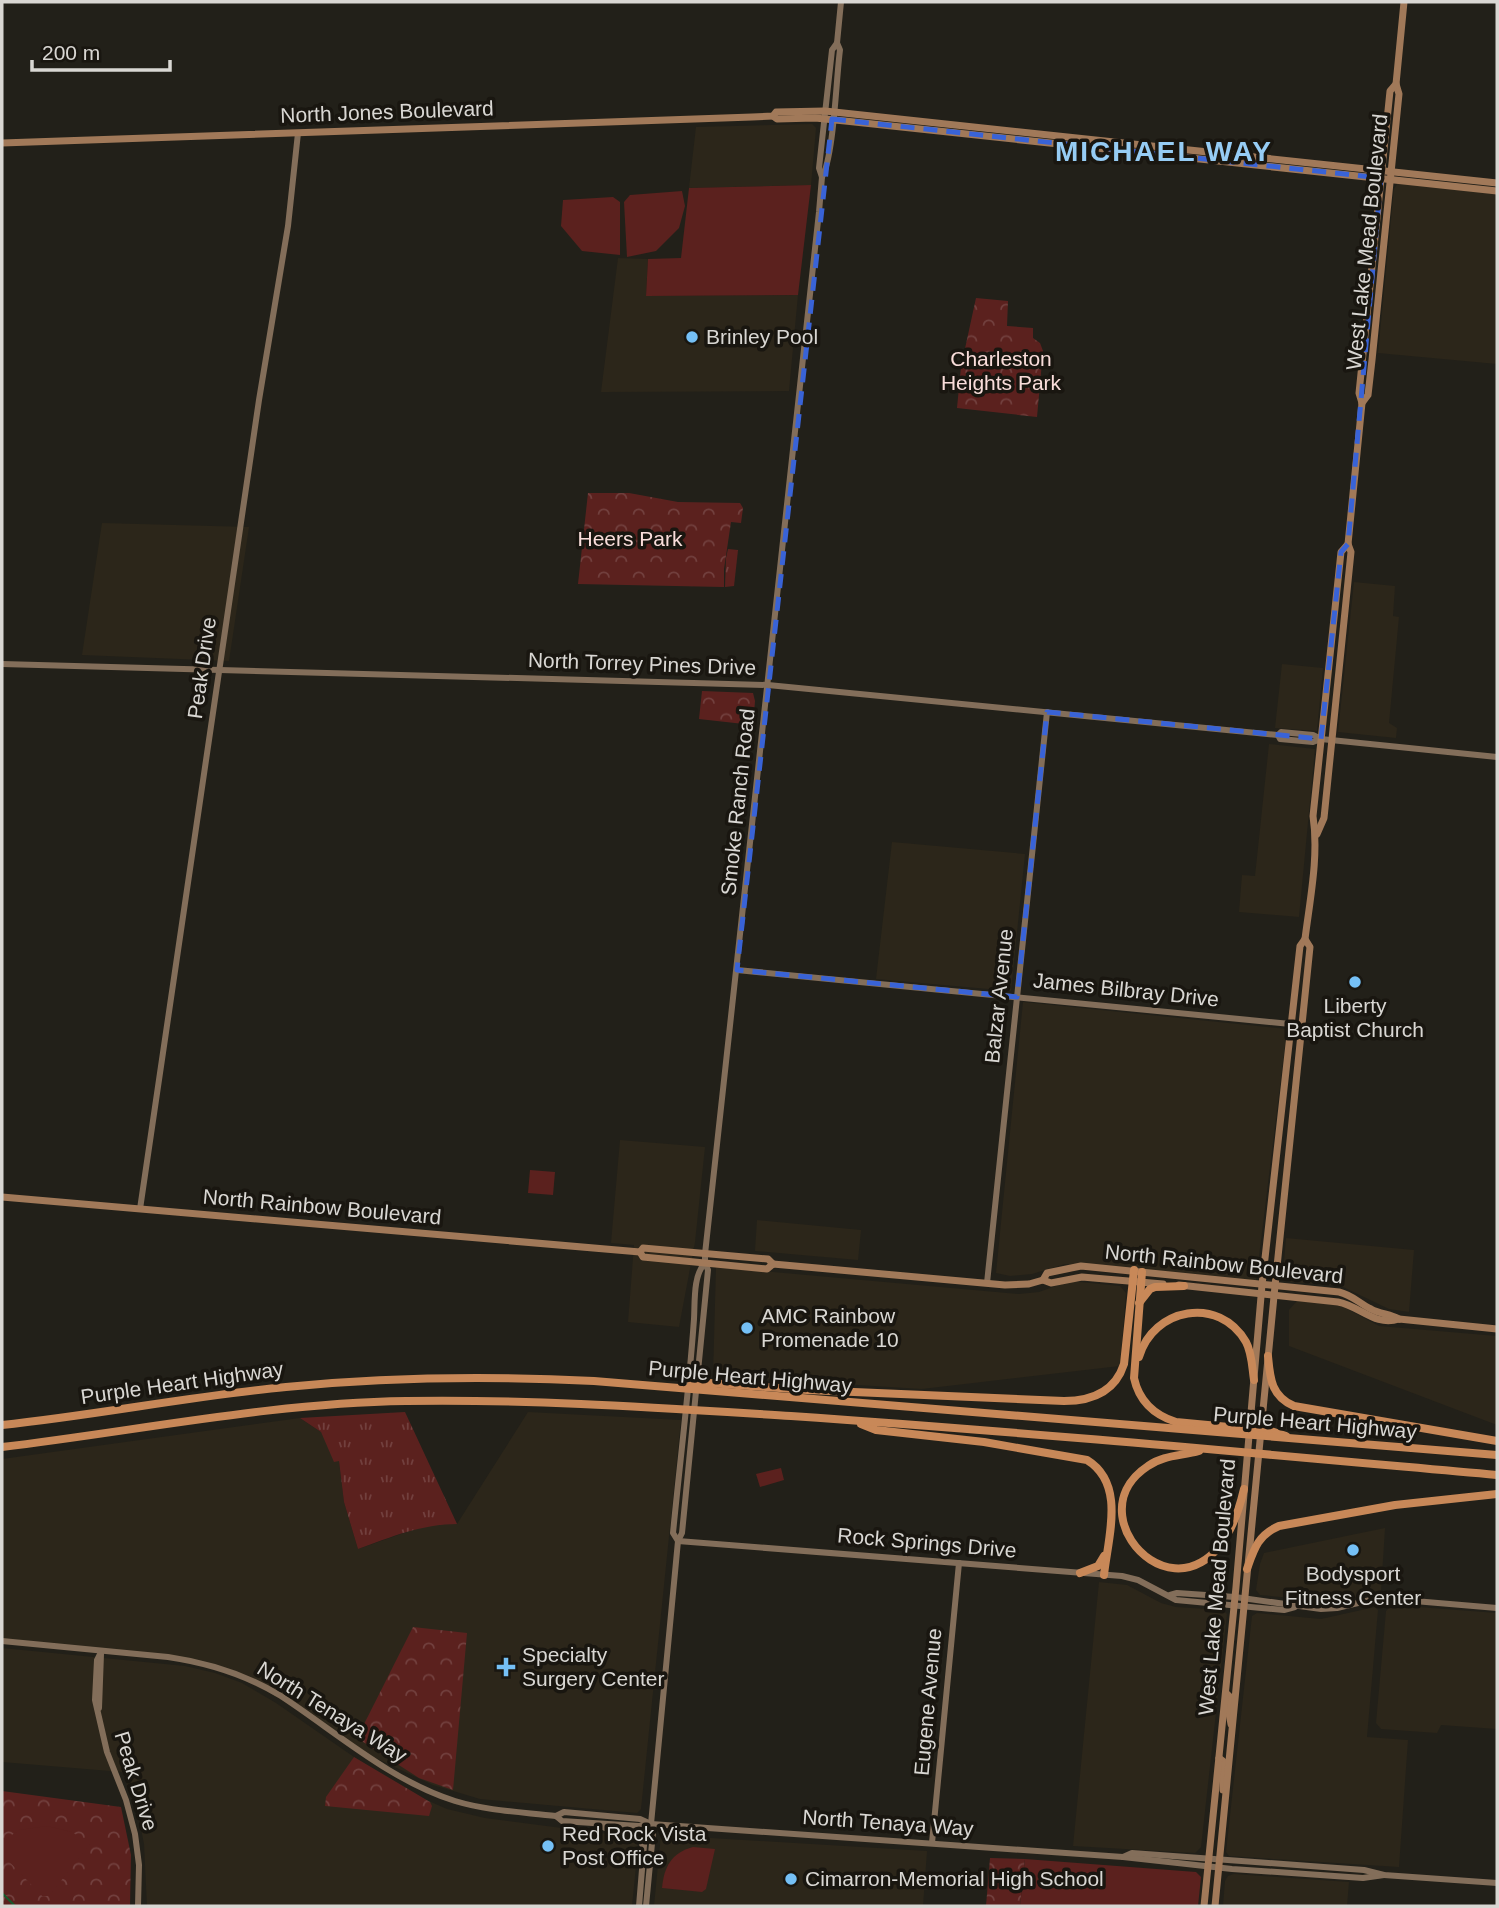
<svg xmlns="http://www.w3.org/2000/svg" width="1499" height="1908" font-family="Helvetica,sans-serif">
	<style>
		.built { fill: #2c261a }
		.grass { fill: url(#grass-tufts) }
		.park { fill: url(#park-crowns) }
		.pitch { fill: #5b211e }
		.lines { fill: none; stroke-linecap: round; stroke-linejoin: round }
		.stream { stroke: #17582a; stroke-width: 2 }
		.secondary { stroke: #836e5a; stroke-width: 6 }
		.primary { stroke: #a17959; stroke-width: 7 }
		.highway { stroke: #c88858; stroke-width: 8 }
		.marked { fill: none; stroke: #3963d7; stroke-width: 5; stroke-dasharray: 14 9; stroke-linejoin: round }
		.poi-dot { fill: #75c0f6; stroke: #191610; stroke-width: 2.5 }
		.labels { text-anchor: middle; stroke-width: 7; stroke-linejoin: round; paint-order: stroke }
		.street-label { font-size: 21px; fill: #d9d7d3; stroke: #191610 }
		.poi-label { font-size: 21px; fill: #d9d7d3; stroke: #191610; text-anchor: start }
		.park-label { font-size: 21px; fill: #f9ddda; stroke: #191610 }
		.district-label { font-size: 28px; font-weight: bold; letter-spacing: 2px; fill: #96ccf4; stroke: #191610 }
	</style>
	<defs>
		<pattern id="grass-tufts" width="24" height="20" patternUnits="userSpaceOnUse" patternTransform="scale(1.75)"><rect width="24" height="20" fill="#5b211e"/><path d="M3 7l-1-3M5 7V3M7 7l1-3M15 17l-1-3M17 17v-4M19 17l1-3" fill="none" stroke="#72403e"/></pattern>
		<pattern id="park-crowns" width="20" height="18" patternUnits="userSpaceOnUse" patternTransform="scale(1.75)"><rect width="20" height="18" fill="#5b211e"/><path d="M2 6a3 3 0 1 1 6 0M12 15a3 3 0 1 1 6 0" fill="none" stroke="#72403e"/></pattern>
	</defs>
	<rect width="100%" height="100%" fill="#222019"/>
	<g class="built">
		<polygon points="812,124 816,128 811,185 689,188 696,127"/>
		<polygon points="1398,183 1497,194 1497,364 1378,353 1394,189"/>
		<polygon points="618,258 648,259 646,296 798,295 789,391 601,392"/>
		<polygon points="102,523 249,527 229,661 82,655"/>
		<polygon points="1354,582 1395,586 1393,616 1399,617 1389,723 1397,728 1396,738 1338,732"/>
		<polygon points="1282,664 1323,668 1317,731 1275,728"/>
		<polygon points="1269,744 1315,749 1299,917 1239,912 1242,875 1255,876"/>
		<polygon points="892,842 1025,854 1011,991 876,979"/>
		<polygon points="1023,1002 1287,1029 1256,1281 1065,1264 1032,1274 1010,1276 996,1273"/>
		<polygon points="620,1140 705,1147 695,1242 679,1327 628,1322 634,1245 611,1243"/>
		<polygon points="757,1220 861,1230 858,1260 755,1251"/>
		<polygon points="1286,1238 1414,1250 1409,1312 1389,1309 1341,1286 1291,1282 1286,1279 1283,1274"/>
		<polygon points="716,1267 1019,1294 1039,1292 1070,1281 1120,1286 1126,1293 1120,1366 922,1389 713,1376"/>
		<polygon points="1297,1301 1340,1305 1379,1326 1497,1336 1497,1425 1289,1346 1289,1310"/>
		<polygon points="528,1412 681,1420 641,1809 637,1813 480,1799 433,1785 367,1754 245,1677 194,1661 2,1641 2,1459 300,1418 321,1432 339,1461 344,1502 358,1549 418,1528 435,1524 457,1524"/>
		<polygon points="1385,1528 1381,1591 1336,1602 1260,1595 1256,1590 1260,1564 1264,1553"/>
		<polygon points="1099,1582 1127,1585 1161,1603 1176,1607 1222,1610 1227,1614 1201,1847 1195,1853 1073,1846"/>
		<polygon points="1392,1605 1497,1613 1497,1729 1441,1725 1437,1733 1381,1729 1376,1723 1386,1611"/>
		<polygon points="1375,1607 1378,1610 1367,1737 1408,1740 1399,1867 1229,1856 1226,1852 1252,1616 1257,1613 1321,1619"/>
		<polygon points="2,1648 185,1666 215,1673 242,1683 276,1703 354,1757 413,1794 447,1809 485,1818 631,1837 638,1846 632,1906 147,1906 144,1844 137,1808 122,1772 2,1762"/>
		<polygon points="661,1835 927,1851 923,1906 654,1906"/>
		<polygon points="1234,1874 1349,1882 1347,1906 1223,1906 1225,1881 1228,1876"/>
	</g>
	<g class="grass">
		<polygon points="728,549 738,550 734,586 725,587 726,558"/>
		<path d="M405 1412 457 1524C422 1524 391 1537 358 1549L344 1502 339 1461 334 1462 321 1432 300 1418Z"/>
	</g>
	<g class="park">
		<polygon points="976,298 1008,301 1007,326 1033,328 1033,338 1040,343 1043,351 1037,417 957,408 961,367"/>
		<polygon points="588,493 629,493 678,502 740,503 743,508 741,523 731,522 724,569 724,587 578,584"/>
		<polygon points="702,691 753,693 755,701 753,725 699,719"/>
		<polygon points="413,1627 467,1633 453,1790 419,1778 357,1738"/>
		<polygon points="354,1757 430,1802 432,1806 429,1816 325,1806 326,1797"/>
		<polygon points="2,1791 121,1807 131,1855 130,1906 2,1906"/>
		<polygon points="990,1858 1025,1859 1020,1906 986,1906"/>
	</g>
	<g class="pitch">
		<polygon points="811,185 798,295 646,296 648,259 681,258 689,188"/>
		<polygon points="682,191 685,206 679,228 656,251 627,257 624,202 630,195"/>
		<polygon points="613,197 620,202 620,255 582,251 561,226 563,200"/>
		<polygon points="974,365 999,368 998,380 989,380 988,392 963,390 964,377 973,378"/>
		<polygon points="530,1170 555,1172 553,1195 528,1193"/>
		<polygon points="781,1468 784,1480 760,1487 756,1474"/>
		<polygon points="47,1826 72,1832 90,1844 49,1896 42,1896 2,1854 2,1842 19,1830"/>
		<path d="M693 1847 715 1849 706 1889 702 1892 662 1888C664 1867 671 1853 693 1847Z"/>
		<polygon points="1025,1859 1196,1872 1201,1877 1198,1906 1020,1906"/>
	</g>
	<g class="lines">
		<polyline class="stream" points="2,1893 15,1906"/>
		<g class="secondary">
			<path d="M822 177C834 156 836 79 840 50L837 43"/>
			<polyline points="2,664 768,685 1278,735"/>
			<polyline points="1278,735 1281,732 1313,735 1321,739 1497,757"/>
			<polyline points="1278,735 1280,739 1313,742 1321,739"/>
			<polyline points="737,970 1301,1025"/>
			<polyline points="140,1209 259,400 288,226 298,133"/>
			<polyline points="987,1283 1047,712"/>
			<polyline points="678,1541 1122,1576 1138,1580 1176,1600 1284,1610 1295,1607"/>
			<path d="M678 1541 673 1533C680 1461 689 1391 694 1319 695 1302 693 1275 705 1263"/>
			<polyline points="1170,1595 1177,1593 1235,1597 1321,1609 1337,1608 1379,1598 1497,1608"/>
			<path d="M2 1641 168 1657C209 1663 245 1674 281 1696 336 1732 391 1781 455 1801 488 1811 522 1812 556 1816L562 1821 639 1826 651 1824 1123 1857 1232 1869 1363 1878 1384 1875"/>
			<polyline points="101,1652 97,1660 95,1700 107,1752 126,1800 135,1834 139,1865 138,1906"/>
			<polyline points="99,1708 101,1654"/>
			<polyline points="556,1816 564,1812 640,1819 651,1824"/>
			<path d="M599 1825C605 1828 611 1831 617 1832 630 1834 637 1832 643 1846"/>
			<polyline points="932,1843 959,1563"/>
			<polyline points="1123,1857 1132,1853 1364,1870 1384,1875 1497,1883"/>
			<polyline points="639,1906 645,1833 651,1824"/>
			<polyline points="646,1906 653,1833 651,1824 678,1541 682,1533 708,1270 705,1263 705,1254 819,212 822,177 819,168 832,50 837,43 841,2"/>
		</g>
		<g class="primary">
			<polyline points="773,116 777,119 815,118 845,121 1497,191"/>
			<polyline points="2,143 752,117 773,116 776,112 825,111 1497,183"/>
			<polyline points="1362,403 1368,395 1372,360 1399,94 1396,84 1404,2"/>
			<polyline points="1317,834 1324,818 1351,552 1348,544 1362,403 1359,393 1390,91 1396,84"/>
			<polyline points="2,1197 640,1252 643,1248 768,1259 773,1264"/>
			<path d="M640 1252 643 1257 767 1269 773 1264 1005 1285 1029 1284 1043 1280 1047 1273 1081 1266 1339 1292C1352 1295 1359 1303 1371 1309 1380 1314 1390 1314 1399 1319"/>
			<polyline points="1043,1280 1051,1283 1082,1277 1163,1284"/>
			<path d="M1179 1285 1338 1302C1360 1306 1375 1327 1399 1319L1497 1329"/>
			<polyline points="1226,1693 1230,1697 1229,1713 1231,1724"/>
			<polyline points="1219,1758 1223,1761 1223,1790"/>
			<path d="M1204 1906 1236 1587 1262 1285 1300 946 1305 939C1310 899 1319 856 1313 816L1341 552 1348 544"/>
			<polyline points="1215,1906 1275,1286 1310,947 1305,939"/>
		</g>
		<g class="highway">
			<path d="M1142 1272 1134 1378C1139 1401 1154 1415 1176 1422L1271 1431 1286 1436"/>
			<polyline points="1139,1303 1150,1289 1155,1287 1184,1286"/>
			<path d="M1268 1356C1270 1378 1271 1396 1294 1406L1497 1441"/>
			<path d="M1139 1357C1153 1308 1219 1295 1246 1342 1252 1353 1252 1367 1254 1380"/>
			<path d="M691 1385 709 1383 807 1390 1064 1401C1092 1401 1115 1392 1124 1364L1134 1270"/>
			<path d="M861 1424 876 1430 984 1442 1087 1460C1126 1484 1108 1537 1104 1575"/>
			<path d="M2 1425C97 1415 191 1396 286 1387 388 1377 491 1376 594 1381L1497 1455"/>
			<path d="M2 1447C137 1431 270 1403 406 1401 535 1399 662 1408 791 1416 1026 1432 1262 1454 1497 1475"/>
			<path d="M1199 1451C1182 1456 1163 1455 1148 1466 1064 1521 1206 1653 1244 1489"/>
			<path d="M1247 1569C1254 1549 1258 1535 1279 1526L1395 1505 1497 1494"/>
			<polyline points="1080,1573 1098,1566 1104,1556"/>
		</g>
	</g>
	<path class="marked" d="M832 119 1381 178 1348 544 1341 552 1321 739 1047 712 1017 997 737 970Z"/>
	<g class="poi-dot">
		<circle cx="692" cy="337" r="7"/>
		<circle cx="1355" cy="982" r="7"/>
		<circle cx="747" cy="1328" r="7"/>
		<circle cx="1353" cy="1550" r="7"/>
		<path d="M502.5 1656.5h7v7h7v7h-7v7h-7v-7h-7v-7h7z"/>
		<circle cx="548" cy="1846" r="7"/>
		<circle cx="791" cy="1879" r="7"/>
	</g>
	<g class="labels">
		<g class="street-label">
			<text transform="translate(387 112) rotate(-2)" y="7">North Jones Boulevard</text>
			<text transform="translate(1367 242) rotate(-84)" y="7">West Lake Mead Boulevard</text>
			<text transform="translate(642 664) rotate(2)" y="7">North Torrey Pines Drive</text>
			<text transform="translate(202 668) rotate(-82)" y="7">Peak Drive</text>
			<text transform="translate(738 802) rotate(-84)" y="7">Smoke Ranch Road</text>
			<text transform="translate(1126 990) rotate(6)" y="7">James Bilbray Drive</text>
			<text transform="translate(999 996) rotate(-84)" y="7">Balzar Avenue</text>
			<text transform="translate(322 1207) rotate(5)" y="7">North Rainbow Boulevard</text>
			<text transform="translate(1224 1264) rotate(6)" y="7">North Rainbow Boulevard</text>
			<text transform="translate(750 1377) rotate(5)" y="7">Purple Heart Highway</text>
			<text transform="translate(182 1383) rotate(-8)" y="7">Purple Heart Highway</text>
			<text transform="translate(1315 1423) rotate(5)" y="7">Purple Heart Highway</text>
			<text transform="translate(927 1543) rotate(5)" y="7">Rock Springs Drive</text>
			<text transform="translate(1217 1587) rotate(-85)" y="7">West Lake Mead Boulevard</text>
			<text transform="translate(928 1702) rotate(-85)" y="7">Eugene Avenue</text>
			<text transform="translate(332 1712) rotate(32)" y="7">North Tenaya Way</text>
			<text transform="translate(136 1781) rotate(73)" y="7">Peak Drive</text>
			<text transform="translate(888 1823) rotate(4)" y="7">North Tenaya Way</text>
		</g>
		<g class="poi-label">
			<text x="706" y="344">Brinley Pool</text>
			<text x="1355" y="1013" text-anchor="middle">Liberty<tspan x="1355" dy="24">Baptist Church</tspan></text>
			<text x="761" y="1323">AMC Rainbow<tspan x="761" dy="24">Promenade 10</tspan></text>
			<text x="1353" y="1581" text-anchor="middle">Bodysport<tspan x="1353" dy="24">Fitness Center</tspan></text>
			<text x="522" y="1662">Specialty<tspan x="522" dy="24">Surgery Center</tspan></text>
			<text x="562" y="1841">Red Rock Vista<tspan x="562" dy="24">Post Office</tspan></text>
			<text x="805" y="1886">Cimarron-Memorial High School</text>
		</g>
		<g class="park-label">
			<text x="1001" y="366">Charleston<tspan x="1001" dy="24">Heights Park</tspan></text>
			<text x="630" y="546">Heers Park</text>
		</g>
		<g class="district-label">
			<text x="1164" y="161">MICHAEL WAY</text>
		</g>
	</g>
	<rect width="1499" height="1908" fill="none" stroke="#d9d7d3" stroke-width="7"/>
	<path d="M32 60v10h138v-10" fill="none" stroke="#d9d7d3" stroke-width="3.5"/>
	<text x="42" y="60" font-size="21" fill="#d9d7d3" stroke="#191610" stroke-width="5" paint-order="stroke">200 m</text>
</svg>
